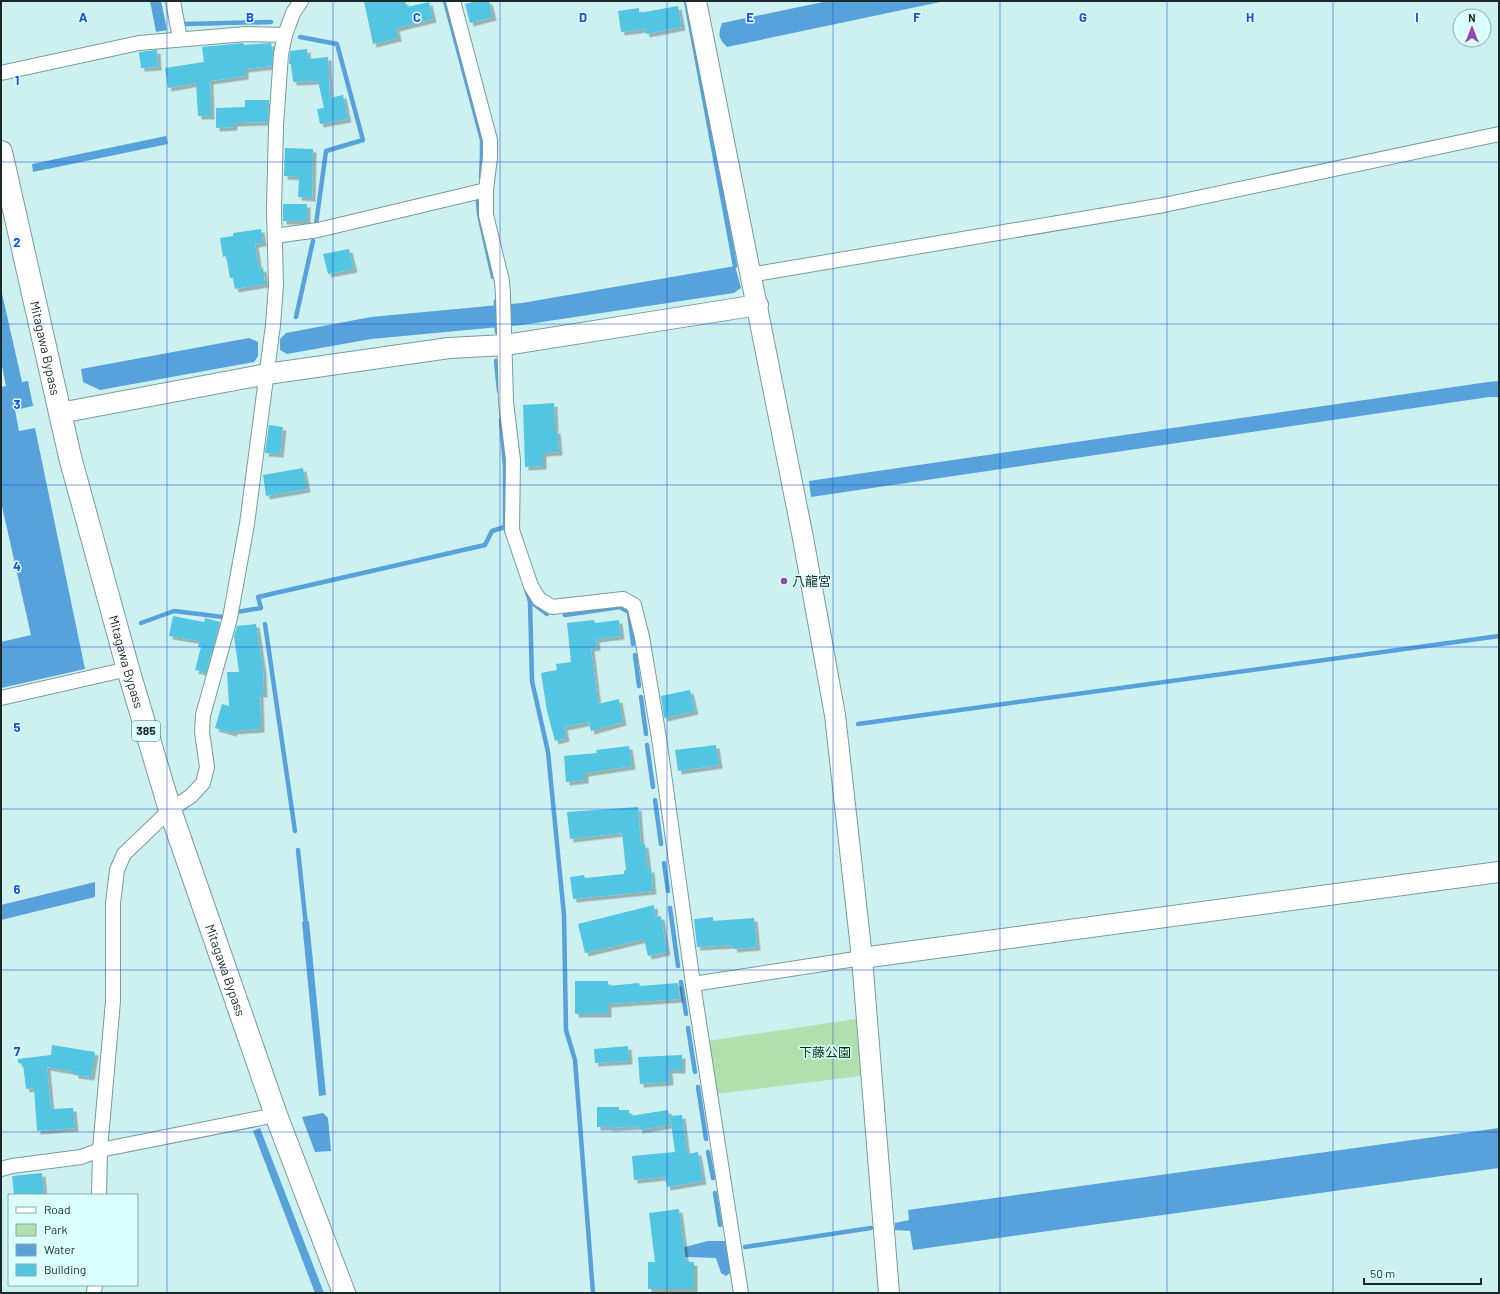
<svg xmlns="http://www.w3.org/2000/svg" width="1500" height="1294" font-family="Barlow,'Noto Sans JP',sans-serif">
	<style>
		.green { fill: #afe0ad }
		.water { fill: #57a2da }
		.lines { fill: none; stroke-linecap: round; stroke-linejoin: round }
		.stream { stroke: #57a2da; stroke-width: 4.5 }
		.building { fill: #51c5e2; filter: url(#shadow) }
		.street-casing { stroke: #799b99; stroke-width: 16 }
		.secondary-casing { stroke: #799b99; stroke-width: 22 }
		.highway-casing { stroke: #799b99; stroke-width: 24 }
		.street { stroke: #fff; stroke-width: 14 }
		.secondary { stroke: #fff; stroke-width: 20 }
		.highway { stroke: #fff; stroke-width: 22 }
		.grid { fill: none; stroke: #1d4ed8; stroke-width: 1; stroke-opacity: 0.55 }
		.poi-dot { fill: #9946b5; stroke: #dafffd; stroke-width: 1.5 }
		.labels { text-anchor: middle; stroke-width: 3; stroke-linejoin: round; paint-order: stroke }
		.shield { fill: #dafffd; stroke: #556969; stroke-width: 1 }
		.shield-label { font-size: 12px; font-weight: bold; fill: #1c2929 }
		.street-label { font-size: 13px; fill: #1c2929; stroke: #dafffd }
		.poi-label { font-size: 13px; fill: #1c2929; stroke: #dafffd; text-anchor: start }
		.park-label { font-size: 13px; fill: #053308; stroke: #dafffd }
		.grid-label { font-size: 13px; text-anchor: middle; font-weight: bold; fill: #1d4ed8; stroke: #dafffd; stroke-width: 3; stroke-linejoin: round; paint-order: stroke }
	</style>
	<defs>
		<filter id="shadow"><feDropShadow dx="3.5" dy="3.5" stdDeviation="0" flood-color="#0004"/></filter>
	</defs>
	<rect width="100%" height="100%" fill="#cdf1f0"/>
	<polygon class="green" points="856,1019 861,1076 716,1094 707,1041"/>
	<g class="water">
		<polygon points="150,1 161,1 167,30 156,32"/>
		<path d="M828 1H945L727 47C718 38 718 35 722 23Z"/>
		<polygon points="166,136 168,144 33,172 32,164"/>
		<polygon points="735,266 741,288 734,293 522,325 371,339 287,354 280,350 280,339 286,333 371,317 522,303"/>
		<polygon points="1,289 22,382 28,381 33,406 15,410 19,431 35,428 85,669 1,688 1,642 31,635 1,502 1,387 6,386 1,361"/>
		<polygon points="249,338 258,342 258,356 254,362 100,390 83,382 81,369"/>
		<polygon points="1499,381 1499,397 1489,397 811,497 809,481 1488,382"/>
		<polygon points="95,882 95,897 1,920 1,905"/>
		<polygon points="309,921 326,1095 319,1096 302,922"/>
		<polygon points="323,1113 328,1118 331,1151 315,1152 302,1117"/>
		<polygon points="260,1128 263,1136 324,1293 315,1293 253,1131"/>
		<polygon points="1499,1128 1499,1168 913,1250 910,1231 895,1230 895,1223 909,1220 908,1210"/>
		<polygon points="708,1241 727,1241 730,1273 726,1276 721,1273 716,1258 661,1256 662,1253"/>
	</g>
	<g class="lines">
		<g class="stream">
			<polyline points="445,1 482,140 482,155 481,178"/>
			<polyline points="686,1 735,266"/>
			<polyline points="185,24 271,22"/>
			<polyline points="300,37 337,44 363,140 326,151 316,224"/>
			<polyline points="478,201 479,214 493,277"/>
			<polyline points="496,301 496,311"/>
			<polyline points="296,317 313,241"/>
			<polyline points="496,323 497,332"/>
			<polyline points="496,361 499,391"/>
			<polyline points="501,420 505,466 505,527 507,533"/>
			<polyline points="526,589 530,601 532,681 548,752 564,915 566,1030 575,1060 593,1293"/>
			<polyline points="530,601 547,614"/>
			<polyline points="237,612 261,608 258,597 485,545 492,531 505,527"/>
			<polyline points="565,615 620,607 629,612 633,644"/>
			<polyline points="141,623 174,611 223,617"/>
			<polyline points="265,624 295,831"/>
			<polyline points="635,655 639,686"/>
			<polyline points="641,697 646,734"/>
			<polyline points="858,724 1499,636"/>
			<polyline points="647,745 653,787"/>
			<polyline points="655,800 661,844"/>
			<polyline points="298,850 306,926"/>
			<polyline points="664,863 668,891"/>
			<polyline points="670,908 678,966"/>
			<polyline points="681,982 686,1014"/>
			<polyline points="688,1028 695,1072"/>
			<polyline points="698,1087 706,1139"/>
			<polyline points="708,1152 713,1178"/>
			<polyline points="715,1193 720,1225"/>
			<polyline points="745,1247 871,1228"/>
		</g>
	</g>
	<g class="building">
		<polygon points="364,1 405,1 407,7 429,2 433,19 396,28 398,38 373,44"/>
		<polygon points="477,1 489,1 493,17 470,23 465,4"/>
		<polygon points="678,6 682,27 646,34 645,29 621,32 618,11 639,8 639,13"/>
		<polygon points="243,43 244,45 271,43 273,52 272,66 245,69 245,76 210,81 211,116 198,116 196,83 168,88 165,68 204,62 202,47"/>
		<polygon points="307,49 308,59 328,57 330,98 343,95 348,119 320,124 317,109 324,108 318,81 293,82 291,64 289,64 290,51"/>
		<polygon points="157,50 158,67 141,68 139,52"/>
		<polygon points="245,100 269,100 268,122 234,123 234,127 216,128 216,108 245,107"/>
		<polygon points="285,148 313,149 312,198 298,197 299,177 284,176"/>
		<rect x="283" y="204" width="24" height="17"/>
		<polygon points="261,229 263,243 255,244 259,269 263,268 265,284 235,289 233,278 230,278 226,256 223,257 220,238 233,236 233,233"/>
		<polygon points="349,249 354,269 328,274 323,254"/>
		<polygon points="554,403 555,430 557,430 559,452 543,453 543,466 525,467 523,405"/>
		<polygon points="269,425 283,427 280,454 265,453"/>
		<polygon points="303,468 307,489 266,496 263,475"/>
		<polygon points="173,616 204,622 205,618 220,622 206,673 195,670 201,647 198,647 200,641 169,636"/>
		<polygon points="594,620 595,623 619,620 621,636 596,639 597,647 591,648 598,704 619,699 623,722 591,731 589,722 564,727 566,738 555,741 547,711 541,673 557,670 556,664 571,662 567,623"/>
		<polygon points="256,624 263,670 264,694 260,694 261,729 234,731 233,733 215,728 222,704 229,706 227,672 239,672 234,636 237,626"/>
		<polygon points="690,690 695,711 664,718 661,696"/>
		<polygon points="716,745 719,765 678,771 675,750"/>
		<polygon points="629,746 632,766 585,773 585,780 566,782 564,756 597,753 596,750"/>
		<polygon points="638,807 641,845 645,844 648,869 651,869 653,891 573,899 570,877 584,875 585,878 624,874 624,871 626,870 622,833 570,839 567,812"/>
		<polygon points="654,905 655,917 661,916 667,952 648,956 644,939 585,953 578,924"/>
		<polygon points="713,917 713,921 754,918 757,947 734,949 733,945 697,947 694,919"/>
		<polygon points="575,981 608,981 608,986 639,983 640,986 678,983 680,999 608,1004 608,1014 575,1014"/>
		<polygon points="52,1045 95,1052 91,1077 75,1075 75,1072 47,1067 51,1109 73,1108 75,1128 37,1131 34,1088 26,1089 23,1064 18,1063 18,1059 51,1055"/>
		<polygon points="628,1046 629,1061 595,1063 594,1049"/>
		<polygon points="682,1055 682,1070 669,1070 670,1082 640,1084 638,1057"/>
		<polygon points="597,1107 619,1107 619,1110 629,1110 630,1116 668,1110 670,1125 639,1130 638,1126 610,1128 609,1127 597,1127"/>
		<polygon points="682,1115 687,1154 698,1152 703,1181 667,1187 665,1177 634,1180 632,1156 675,1152 670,1116"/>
		<polygon points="42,1173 44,1195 14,1195 12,1176"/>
		<polygon points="679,1209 686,1262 694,1262 694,1289 648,1289 648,1262 655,1262 649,1213"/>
	</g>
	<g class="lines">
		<defs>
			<g id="street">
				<polyline points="173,1 180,39"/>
				<polyline points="453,1 490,140 490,157 486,190 486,215 502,281 503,295 506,402 513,460 512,530 531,586 539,599 552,607 623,599 634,605 642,637 659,738 693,984 741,1293"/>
				<polyline points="1,73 139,43 246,34 285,35"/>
				<polyline points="275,236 318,230 486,190"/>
				<polyline points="750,275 1164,205 1499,134"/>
				<polyline points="1,698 128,669"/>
				<polyline points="693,984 862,958"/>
				<polyline points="1,1169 12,1166 81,1157 100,1150 276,1115"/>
				<polyline points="99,1195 100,1150 113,1001 113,903 117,870 124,854 170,810 191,796 203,783 207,767 202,732 203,715 230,618 247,524 273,325 276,285 274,209 276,126 281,54 285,35 293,13 301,1"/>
				<polyline points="94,1293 95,1285"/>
			</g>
			<g id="secondary">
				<polyline points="696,1 803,538 835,715 862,958 889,1293"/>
				<polyline points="60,413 267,374 449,348 505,345 758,305"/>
				<polyline points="862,958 1499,872"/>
			</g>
			<g id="highway">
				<path id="s1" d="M1 152 70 457 128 669 170 810 276 1115 344 1293"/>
			</g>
		</defs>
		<use href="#street" class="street-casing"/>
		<use href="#secondary" class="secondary-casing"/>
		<use href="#highway" class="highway-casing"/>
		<use href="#street" class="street"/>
		<use href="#secondary" class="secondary"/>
		<use href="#highway" class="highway"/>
	</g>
	<path class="grid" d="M167 1V1293M333 1V1293M500 1V1293M667 1V1293M833 1V1293M1000 1V1293M1167 1V1293M1333 1V1293M1 162H1499M1 324H1499M1 485H1499M1 647H1499M1 809H1499M1 970H1499M1 1132H1499"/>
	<circle class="poi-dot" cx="784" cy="581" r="4"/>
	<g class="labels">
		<rect class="shield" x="132" y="721" width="28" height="20" rx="3"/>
		<g class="shield-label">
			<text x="146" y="735">385</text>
		</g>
		<g class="street-label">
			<text dy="5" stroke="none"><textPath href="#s1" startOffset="201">Mitagawa Bypass</textPath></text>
			<text dy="5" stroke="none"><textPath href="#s1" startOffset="525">Mitagawa Bypass</textPath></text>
			<text dy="5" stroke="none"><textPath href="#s1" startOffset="849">Mitagawa Bypass</textPath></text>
		</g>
		<g class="poi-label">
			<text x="792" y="586">八龍宮</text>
		</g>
		<g class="park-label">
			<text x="825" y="1057">下藤公園</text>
		</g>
	</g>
	<g class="grid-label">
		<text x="83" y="22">A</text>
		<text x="250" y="22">B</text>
		<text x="417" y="22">C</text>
		<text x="583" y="22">D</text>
		<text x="750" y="22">E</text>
		<text x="917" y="22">F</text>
		<text x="1083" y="22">G</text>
		<text x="1250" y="22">H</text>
		<text x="1417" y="22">I</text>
		<text x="17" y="85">1</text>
		<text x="17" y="247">2</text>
		<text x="17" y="409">3</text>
		<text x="17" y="571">4</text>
		<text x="17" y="732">5</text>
		<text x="17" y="894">6</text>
		<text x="17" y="1056">7</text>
	</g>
	<rect width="1500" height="1294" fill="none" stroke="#1c2929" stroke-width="4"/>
	<rect x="8" y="1194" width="130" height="92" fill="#dafffd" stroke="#8ea9a8"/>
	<rect x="16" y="1207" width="20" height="6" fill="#ffffff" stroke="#8ea9a8"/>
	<text x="44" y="1214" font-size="12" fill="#1c2929">Road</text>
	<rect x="16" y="1224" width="20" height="12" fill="#afe0ad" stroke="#8ea9a8"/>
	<text x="44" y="1234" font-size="12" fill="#1c2929">Park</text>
	<rect x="16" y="1244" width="20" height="12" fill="#57a2da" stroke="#8ea9a8"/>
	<text x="44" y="1254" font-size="12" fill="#1c2929">Water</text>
	<rect x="16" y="1264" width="20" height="12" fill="#51c5e2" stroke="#8ea9a8"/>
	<text x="44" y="1274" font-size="12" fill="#1c2929">Building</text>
	<g transform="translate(1472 28)"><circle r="19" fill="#dafffd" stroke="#8ea9a8"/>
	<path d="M0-3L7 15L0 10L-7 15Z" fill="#9946b5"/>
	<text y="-6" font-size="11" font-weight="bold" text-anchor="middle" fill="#1c2929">N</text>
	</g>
	<path d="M1364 1278v6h117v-6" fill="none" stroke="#1c2929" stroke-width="2"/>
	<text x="1370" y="1278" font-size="12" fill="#1c2929" stroke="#dafffd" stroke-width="3" paint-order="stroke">50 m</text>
</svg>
